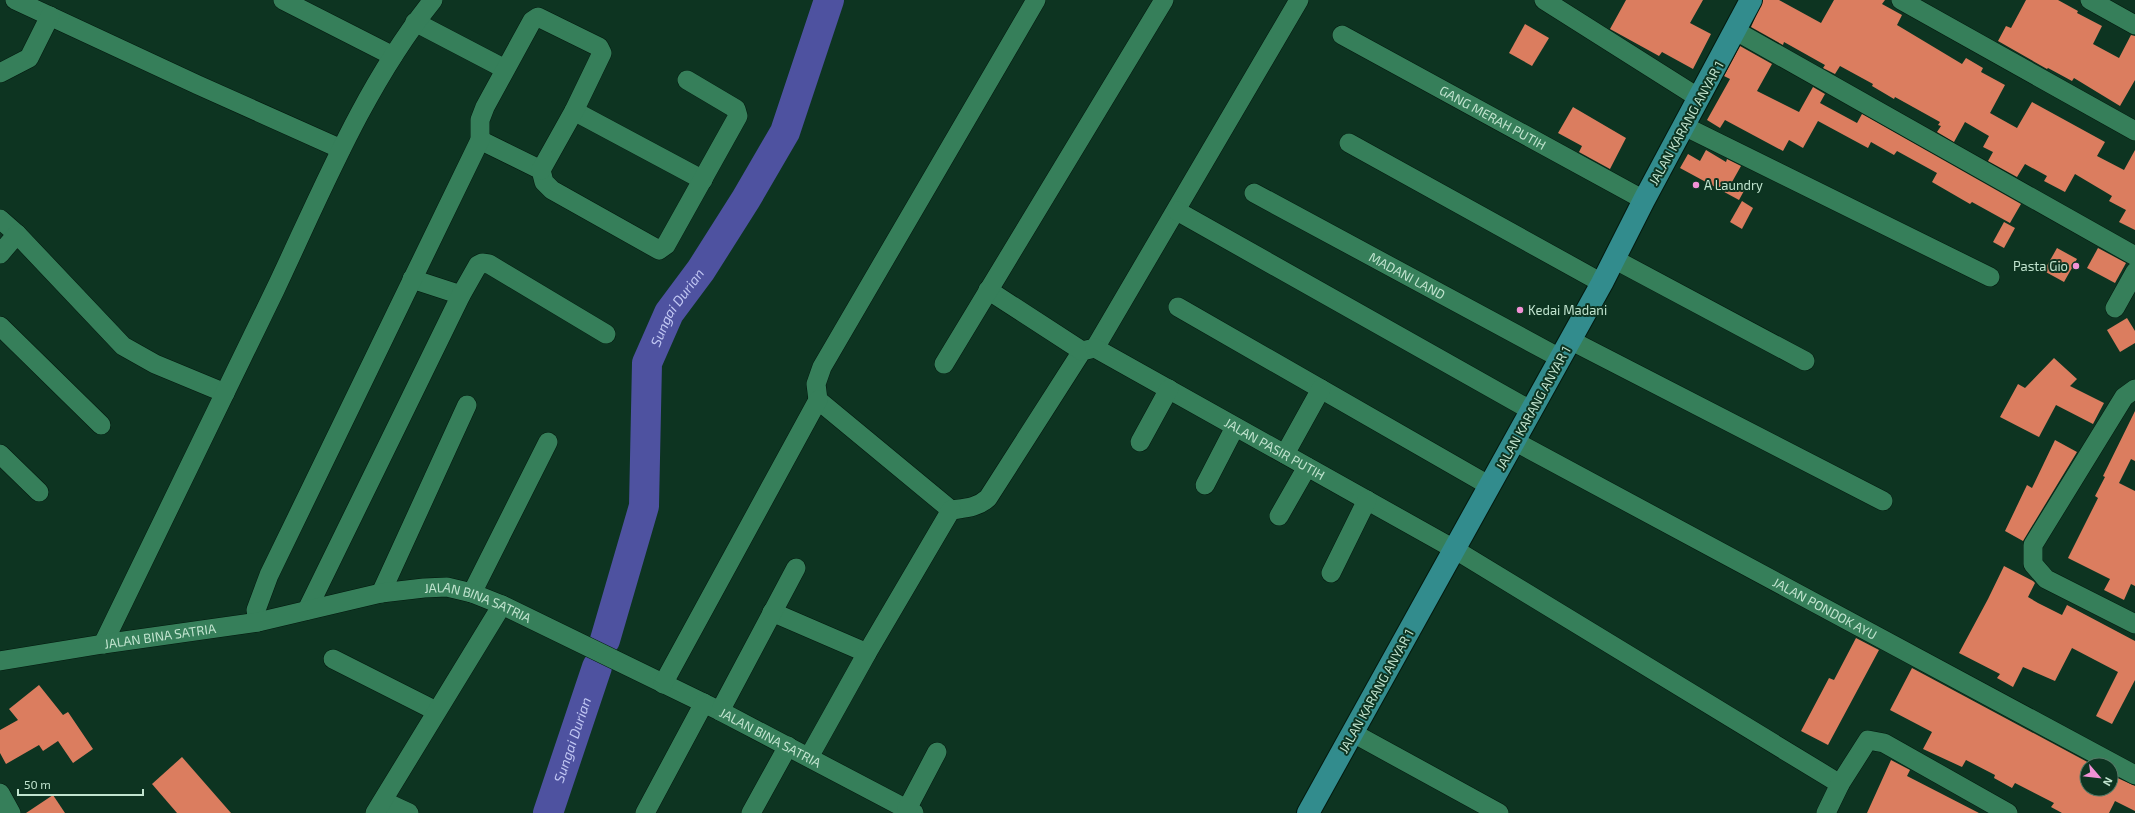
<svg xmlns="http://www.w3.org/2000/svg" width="2135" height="813" font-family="'Exo 2',sans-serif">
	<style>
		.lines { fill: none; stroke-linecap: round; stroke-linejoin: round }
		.river { stroke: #4e52a0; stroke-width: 30 }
		.building { fill: #db7d5f }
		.minor-casing { stroke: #03190e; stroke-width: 20 }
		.major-casing { stroke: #03190e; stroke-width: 24 }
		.minor { stroke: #367f5a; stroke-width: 19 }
		.major { stroke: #328c8d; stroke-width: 22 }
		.poi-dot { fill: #f291d6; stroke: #0d3421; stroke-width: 1.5 }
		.labels { text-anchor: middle; stroke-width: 4; stroke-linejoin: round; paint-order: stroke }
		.street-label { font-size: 13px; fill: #c1e4cf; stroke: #0d3421 }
		.poi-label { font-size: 13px; fill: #c1e4cf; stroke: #0d3421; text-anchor: start }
		.water-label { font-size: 14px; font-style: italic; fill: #c1c7f3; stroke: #0d3421 }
	</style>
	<rect width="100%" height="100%" fill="#0d3421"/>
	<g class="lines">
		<g class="river">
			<path id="s1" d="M605 640 644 506 647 363 669 313 701 270 746 199 785 132 829 0"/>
			<path id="s2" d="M548 813 597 667"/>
		</g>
	</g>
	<g class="building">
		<polygon points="1626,0 1703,0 1690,23 1711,34 1693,69 1662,52 1659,56 1610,29"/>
		<polygon points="1763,0 1779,0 1821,23 1834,0 1885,0 1882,4 1902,15 1897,25 1962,64 1966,58 1983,68 1981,72 2005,85 1990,113 2017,128 2032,102 2105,142 2097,156 2124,170 2135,150 2135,230 2119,222 2126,210 2109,201 2112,196 2075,174 2065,192 2044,181 2047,176 2025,164 2017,177 1988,161 1993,152 1983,147 1989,136 1965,122 1954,142 1937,132 1941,126 1938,125 1940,122 1895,97 1894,99 1872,86 1873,84 1840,66 1835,74 1823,68 1825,65 1784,42 1783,45 1751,27"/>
		<polygon points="2026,0 2058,0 2078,11 2077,13 2102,26 2093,44 2119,58 2131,35 2135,36 2135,80 2120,106 2074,78 2072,81 2048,68 2047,69 1998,41 2006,26 2011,28"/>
		<polygon points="1525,24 1549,38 1532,66 1509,53"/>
		<polygon points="1740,46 1772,64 1757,91 1799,112 1813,87 1825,94 1820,103 1857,123 1862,114 2021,204 2010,223 1972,202 1970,204 1932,182 1937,173 1897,151 1894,155 1871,142 1868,148 1818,121 1803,148 1789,140 1783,151 1725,120 1720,128 1707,120 1730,79 1724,76"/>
		<polygon points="1573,107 1626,138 1610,169 1579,152 1582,146 1558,133"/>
		<polygon points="1706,150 1726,162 1727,159 1741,166 1732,182 1745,189 1739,200 1680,168 1688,154 1700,161"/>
		<polygon points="1742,201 1753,208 1742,229 1730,222"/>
		<polygon points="2004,222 2015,228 2004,248 1993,242"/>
		<polygon points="2057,248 2077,259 2064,282 2044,271"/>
		<polygon points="2098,248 2126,263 2115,283 2087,268"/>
		<polygon points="2127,318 2135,331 2135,343 2120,352 2107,330"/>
		<polygon points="2054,358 2077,379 2070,386 2104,403 2093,424 2056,405 2039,437 2000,417 2018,384 2025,388"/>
		<polygon points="2135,411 2135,461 2131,459 2119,483 2135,491 2135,586 2131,584 2124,600 2104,590 2110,579 2068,558 2098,498 2095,496 2105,477 2103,476"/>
		<polygon points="2055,440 2077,452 2023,541 2005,531 2027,485 2032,488"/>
		<polygon points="2004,566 2033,581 2035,583 2028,597 2038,603 2062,615 2067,605 2135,641 2135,680 2112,724 2096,716 2118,672 2072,648 2055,681 2023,667 2013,687 1997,678 2000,674 1959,653 1988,599"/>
		<polygon points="1856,638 1879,650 1828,745 1801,731 1829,678 1834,680"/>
		<polygon points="1912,668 2093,765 2087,765 2087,789 2111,789 2111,775 2135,786 2135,811 2115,801 2109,813 2062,813 2051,807 2054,803 2015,783 2012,788 1994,778 1995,775 1966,760 1962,767 1923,749 1932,732 1890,710"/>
		<polygon points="39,685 63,715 68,712 93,749 73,763 58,741 43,751 39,745 6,764 0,753 0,730 18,720 9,709"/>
		<polygon points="182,757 231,813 177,813 152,784"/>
		<polygon points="1891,760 1910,770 1907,776 1979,813 1867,813"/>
		<polygon points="53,795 65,813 26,813"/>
	</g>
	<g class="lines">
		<defs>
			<g id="minor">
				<polyline points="15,0 198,85 341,149"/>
				<polyline points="283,0 393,56"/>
				<path d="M1036 0 822 367 816 384 818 400 951 510C965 508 977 508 988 498L1082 351 1095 348 1299 0"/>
				<polyline points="1544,0 1699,98"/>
				<polyline points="1901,0 2135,131"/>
				<polyline points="2090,0 2135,25"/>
				<polyline points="415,22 505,69"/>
				<polyline points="1736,31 2135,256"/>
				<path id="s3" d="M1342 35 1644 200"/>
				<polyline points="0,73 29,58 50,16"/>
				<polyline points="574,111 703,180"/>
				<polyline points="1684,126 1990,277"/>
				<polyline points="480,140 541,170 544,182 552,190 659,250 666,245 738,116 736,109 687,80"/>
				<polyline points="1349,143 1602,283"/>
				<path id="s4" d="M1254 193 1560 358"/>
				<polyline points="1177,211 1532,411"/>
				<polyline points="0,219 17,234"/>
				<polyline points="0,254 17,234 123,346 155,364 225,393"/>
				<polyline points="1614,259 1805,361"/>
				<polyline points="412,279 461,295"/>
				<polyline points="988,290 1082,351"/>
				<polyline points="1178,307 1490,486"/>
				<polyline points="2115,308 2135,272"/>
				<polyline points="0,326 101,425"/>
				<polyline points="1570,340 1883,501"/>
				<path id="s5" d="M1095 348 1454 549 1840 784"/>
				<polyline points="944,364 1164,0"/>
				<polyline points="2135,389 2124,397 2033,545 2033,564 2046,579 2135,624"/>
				<path id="s6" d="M1514 441 2135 775"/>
				<polyline points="1140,442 1169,389"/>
				<polyline points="0,454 39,492"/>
				<polyline points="1285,454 1321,389"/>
				<polyline points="1205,485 1235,427"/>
				<polyline points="1279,516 1307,467"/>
				<polyline points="1331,573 1367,500"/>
				<polyline points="381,593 467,405"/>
				<polyline points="472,593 548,442"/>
				<polyline points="307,610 461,295 478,265 482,263 489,264 606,334"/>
				<polyline points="772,612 867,653"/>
				<polyline points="258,622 256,610 269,575 480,140 480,120 485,107 532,21 538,17 599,47 602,53 574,111 541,170"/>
				<path d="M103 644C160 526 218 408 275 290 322 191 364 86 433 0"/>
				<polyline points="333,659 436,711"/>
				<path id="s7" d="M0 661 103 644 258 622 381 593 424 588 447 587 472 593 502 605 720 711 914 813"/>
				<polyline points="663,684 818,400"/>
				<polyline points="720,711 796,568"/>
				<polyline points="1353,733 1499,813"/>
				<polyline points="809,757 867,653 951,510"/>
				<polyline points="0,793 11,813"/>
				<polyline points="383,801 409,813"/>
				<polyline points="907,809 937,752"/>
				<polyline points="375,813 502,605"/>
				<polyline points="645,813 704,703"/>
				<polyline points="751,813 788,746"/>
				<polyline points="1826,813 1840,784 1868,740 1884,743 2008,813"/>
			</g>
			<polyline id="major" points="1308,813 1602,283 1644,200 1751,0"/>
		</defs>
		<use href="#minor" class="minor-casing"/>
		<use href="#major" class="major-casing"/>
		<use href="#minor" class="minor"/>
		<use href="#major" class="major"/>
	</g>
	<g class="poi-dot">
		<circle cx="1696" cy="185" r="4"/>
		<circle cx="2076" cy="266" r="4"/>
		<circle cx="1520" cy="310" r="4"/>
	</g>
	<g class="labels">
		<g class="street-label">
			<text dy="5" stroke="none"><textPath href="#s3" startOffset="172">GANG MERAH PUTIH</textPath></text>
			<text transform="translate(1686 123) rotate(-61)" y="5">JALAN KARANG ANYAR 1</text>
			<text dy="5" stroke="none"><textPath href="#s4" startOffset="174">MADANI LAND</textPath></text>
			<text transform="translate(1533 408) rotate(-61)" y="5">JALAN KARANG ANYAR 1</text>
			<text dy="5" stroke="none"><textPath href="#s5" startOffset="206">JALAN PASIR PUTIH</textPath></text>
			<text dy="5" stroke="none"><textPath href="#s7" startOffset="487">JALAN BINA SATRIA</textPath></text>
			<text dy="5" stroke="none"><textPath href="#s6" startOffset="353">JALAN PONDOK AYU</textPath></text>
			<text dy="5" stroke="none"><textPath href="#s7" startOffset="162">JALAN BINA SATRIA</textPath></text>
			<text transform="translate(1376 691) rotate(-61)" y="5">JALAN KARANG ANYAR 1</text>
			<text dy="5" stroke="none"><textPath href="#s7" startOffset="811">JALAN BINA SATRIA</textPath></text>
		</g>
		<g class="poi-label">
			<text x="1704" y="190">A Laundry</text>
			<text x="2068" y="271" text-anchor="end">Pasta Gio</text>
			<text x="1528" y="315">Kedai Madani</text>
		</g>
		<g class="water-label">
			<text dy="5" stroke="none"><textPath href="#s1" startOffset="346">Sungai Durian</textPath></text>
			<text dy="5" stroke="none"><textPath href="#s2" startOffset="77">Sungai Durian</textPath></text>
		</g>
	</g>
	<g transform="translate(2099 777) rotate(118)"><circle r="19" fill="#0d3421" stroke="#557a67"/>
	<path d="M0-3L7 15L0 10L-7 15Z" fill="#f291d6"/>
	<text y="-6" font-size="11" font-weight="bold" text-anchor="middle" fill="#c1e4cf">N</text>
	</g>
	<path d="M18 789v6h125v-6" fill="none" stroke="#c1e4cf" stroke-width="2"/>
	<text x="24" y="789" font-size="12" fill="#c1e4cf" stroke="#0d3421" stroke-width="3" paint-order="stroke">50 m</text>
</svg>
